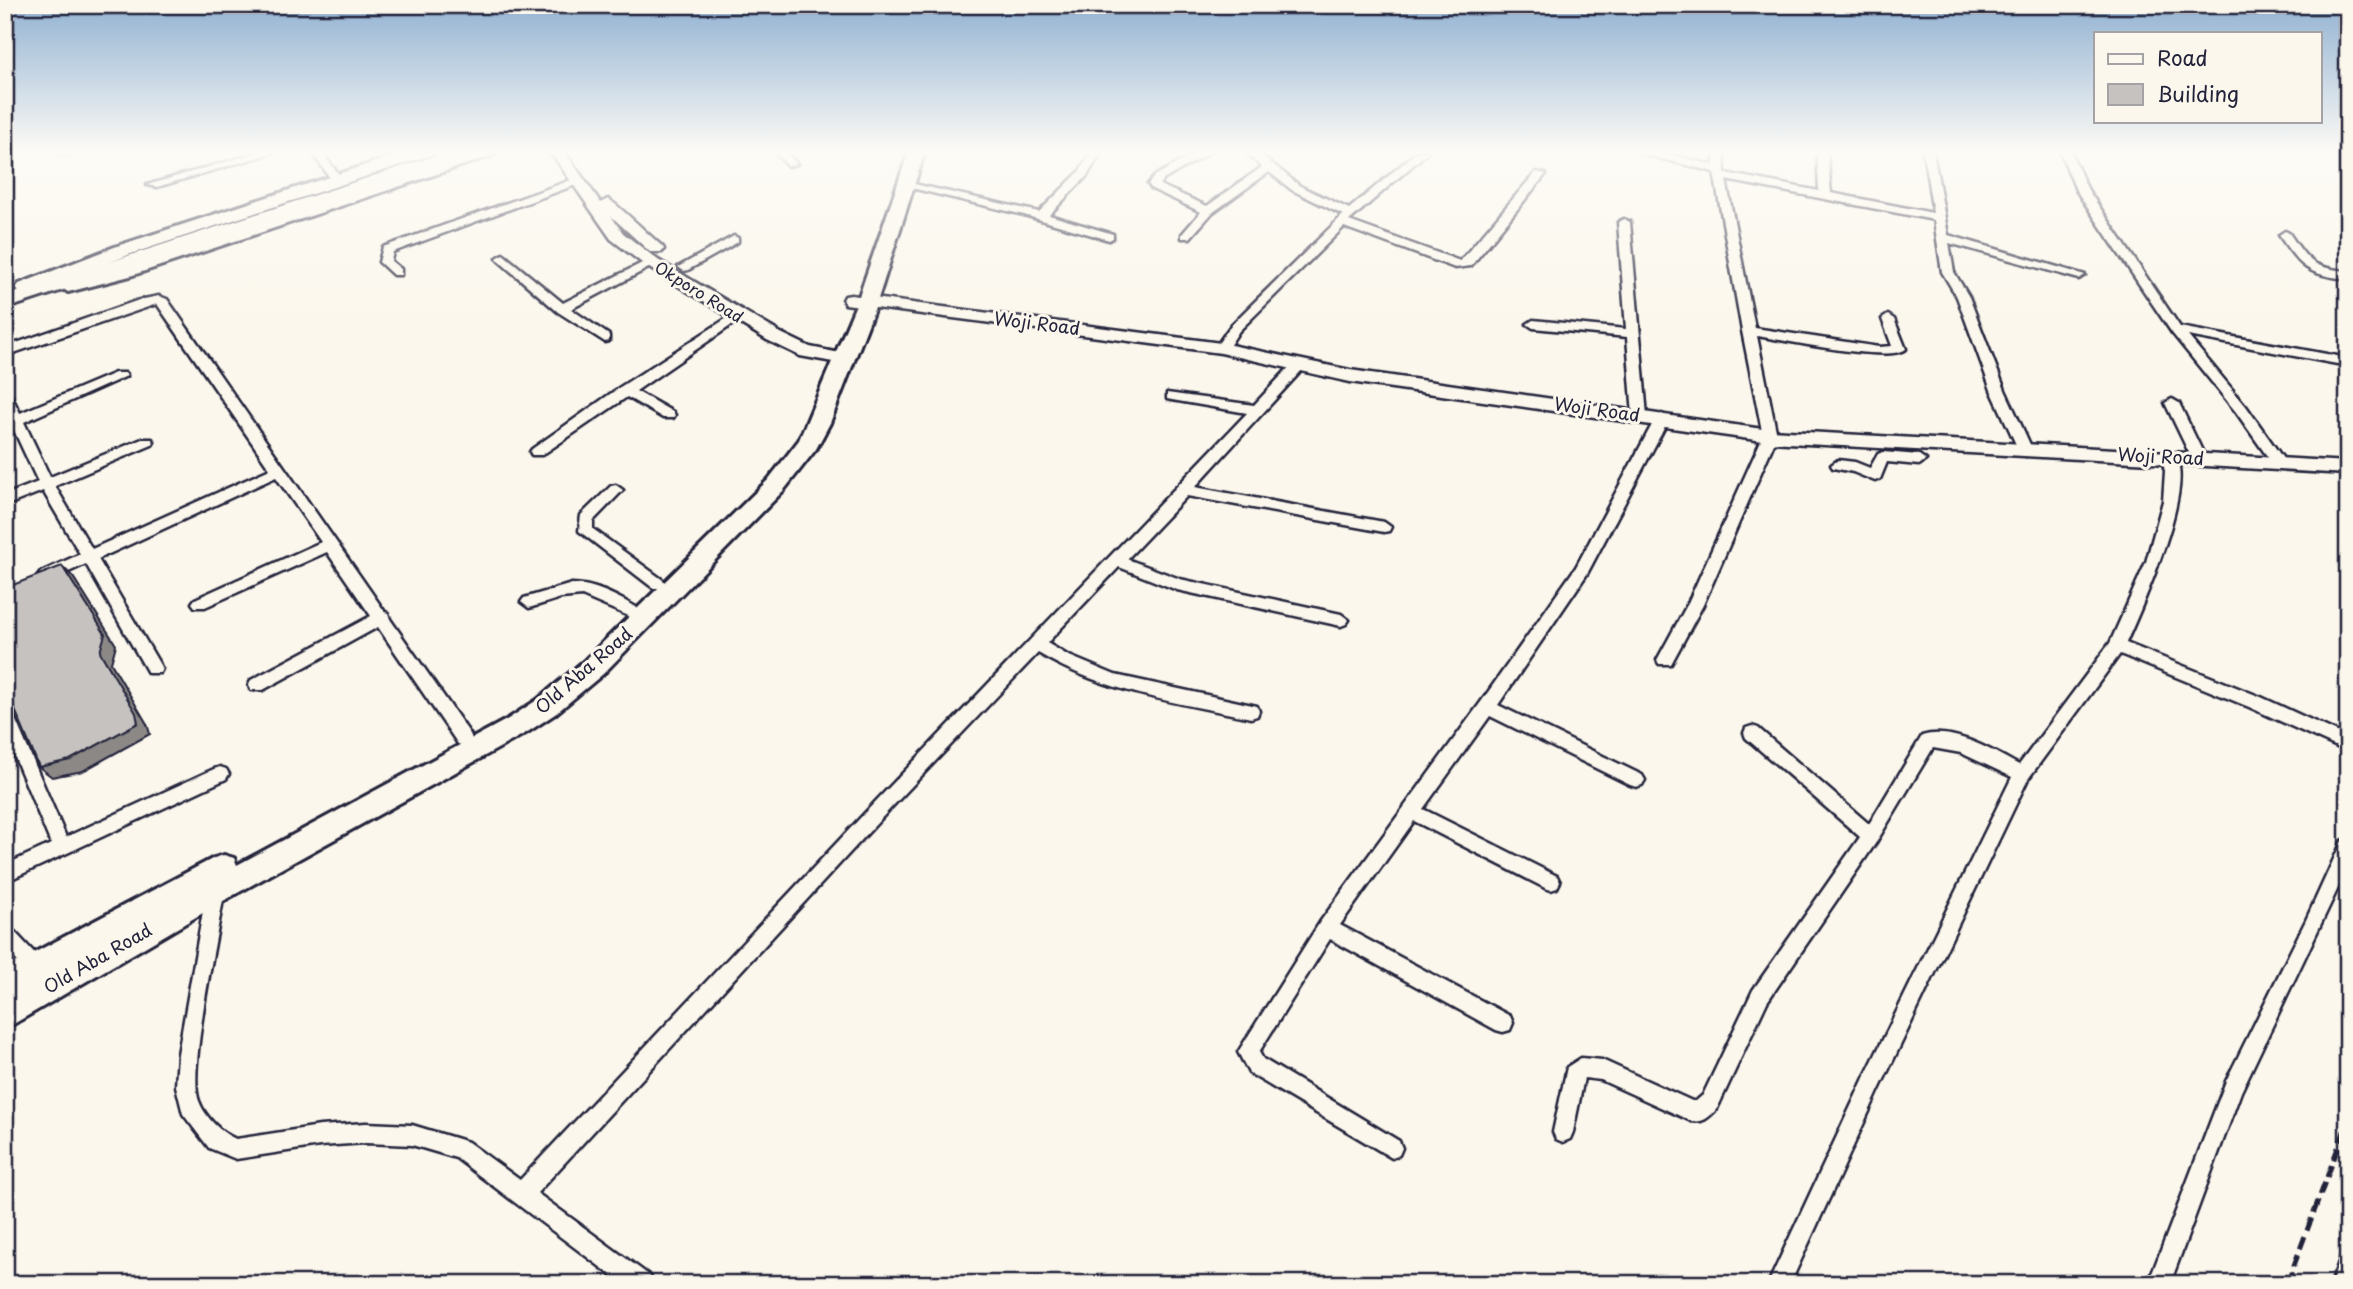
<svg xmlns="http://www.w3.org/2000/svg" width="2353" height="1289" font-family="'Playpen Sans',sans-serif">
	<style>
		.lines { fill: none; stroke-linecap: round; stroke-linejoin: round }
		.minor-casing { stroke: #22223b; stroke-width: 5 }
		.secondary-casing { stroke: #22223b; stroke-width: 5 }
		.primary-casing { stroke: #22223b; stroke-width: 6 }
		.trunk-casing { stroke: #22223b; stroke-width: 6 }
		.minor { fill: #fbf7ec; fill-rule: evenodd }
		.secondary { fill: #fbf7ec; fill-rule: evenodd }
		.primary { fill: #fbf7ec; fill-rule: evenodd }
		.trunk { fill: #fbf7ec; fill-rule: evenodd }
		.rail { stroke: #22223b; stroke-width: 5; stroke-dasharray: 13 6; stroke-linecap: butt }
		.shaded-wall { fill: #8b8886; stroke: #22223b; stroke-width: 2 }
		.building { fill: #c6c2c0; stroke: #22223b; stroke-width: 2 }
		.labels { text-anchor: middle; stroke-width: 6; stroke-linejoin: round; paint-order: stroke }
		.far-street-label { font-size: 16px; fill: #22223b; stroke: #fbf7ec }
		.street-label { font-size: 18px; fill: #22223b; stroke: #fbf7ec }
	</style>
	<rect width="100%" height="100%" fill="#fbf7ec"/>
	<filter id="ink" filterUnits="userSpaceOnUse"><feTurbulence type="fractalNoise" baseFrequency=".0143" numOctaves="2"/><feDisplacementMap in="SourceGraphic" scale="14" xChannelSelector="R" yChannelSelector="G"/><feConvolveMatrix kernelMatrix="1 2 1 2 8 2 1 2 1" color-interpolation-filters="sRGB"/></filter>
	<g filter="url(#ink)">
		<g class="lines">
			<defs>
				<g id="minor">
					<polygon points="59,151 75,151 67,155 59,155"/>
					<polygon points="263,151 279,151 157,187 147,185"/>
					<polygon points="311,151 321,151 343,180 341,182 333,182"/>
					<polygon points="774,151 785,151 797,164 788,166"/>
					<polygon points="1092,151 1102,151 1087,176 1049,215 1113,234 1113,238 1109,240 1024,215 899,185 905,182 1039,212 1079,172"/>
					<polygon points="1199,151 1212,151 1163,180 1160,185 1207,206 1262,167 1244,151 1256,151 1300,186 1349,209 1418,151 1429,151 1349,221 1460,261 1536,172 1546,174 1471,266 1455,268 1344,227 1239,331 1226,351 1221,352 1215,348 1231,325 1343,215 1292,190 1269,172 1212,213 1190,238 1182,238 1182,234 1201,212 1152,189 1148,184 1155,176"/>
					<path d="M1638 151H1655L1714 165V151H1724L1725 173 1819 191 1817 151H1827L1831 193 1933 213 1923 151H1933L1948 235 2085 275 2079 279 1949 243 1954 272 1969 297 2005 390 2033 451 2026 456 2019 451 1991 390 1957 297 1942 272 1934 220 1726 180 1755 328 1879 347 1892 346 1882 319 1888 315 1894 319 1906 349C1890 363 1783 340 1757 336L1777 436 1703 605 1671 664H1659L1657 660 1687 605 1763 436 1742 331 1714 172 1639 153Z"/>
					<polygon points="2060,151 2070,151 2088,190 2180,327 2348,358 2348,366 2188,336 2246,406 2284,460 2286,463 2284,466 2274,466 2236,412 2172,333 2076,190"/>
					<polygon points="2314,151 2325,151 2319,154"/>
					<polygon points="577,178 581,179 581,183 393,252 391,261 401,269 401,275 393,275 379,262 383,247"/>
					<polygon points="1624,219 1630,222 1647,416 1640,420 1633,416 1627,337 1533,328 1527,324 1533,320 1626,329 1618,222"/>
					<path d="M2285 231 2289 233C2308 261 2312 268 2348 271V279C2308 275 2301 268 2279 235Z"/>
					<polygon points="734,236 738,238 738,242 688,270 684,271 678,267"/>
					<polygon points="503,254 563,303 648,260 656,260 658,263 571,309 609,335 609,341 605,342 558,312 499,261 497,258"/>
					<polygon points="159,296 167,299 385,612 388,613 390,619 470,734 472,739 470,744 464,746 458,744 378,627 263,690 251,690 249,685 251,680 371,616 327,552 205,607 195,607 192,603 195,599 321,542 276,477 98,559 160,665 162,669 160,673 148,673 86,564 51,580 41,580 38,576 41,572 80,554 43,491 5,506 5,495 38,482 5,411 5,392 10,393 20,413 115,373 125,373 127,376 24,422 50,477 142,439 152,439 154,442 152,445 55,486 92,549 270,469 157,304 5,356 5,347 139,300"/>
					<polygon points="738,311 744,315 742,318 636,391 673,412 675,415 673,418 663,418 627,397 542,455 532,455 530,452 532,449 620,387"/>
					<path d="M1298 362 1303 363V369L1195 487 1384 522 1391 527 1389 531 1384 532 1187 496 1127 559 1180 579 1341 614 1349 620 1346 624 1341 626 1177 590 1119 567 1047 643 1067 655 1115 675 1257 706 1259 711 1257 716 1251 718C1178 703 1103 692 1038 653L890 809 537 1193 650 1276 653 1284H623L456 1158 412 1145 366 1143 320 1146 236 1159 209 1148 183 1114 176 1086 178 1054 207 888 210 882 216 880 222 882 225 888C219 928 187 1071 199 1101 205 1117 221 1133 236 1139L320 1126 366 1123 412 1125 468 1142 520 1180 878 799 1247 413 1172 400 1167 399V393L1254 405 1293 363Z"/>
					<polygon points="2172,399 2179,403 2206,459 2204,462 2199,464 2192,459 2165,403"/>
					<polygon points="1662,414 1669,419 1587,574 1498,705 1642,775 1645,780 1642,785 1636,787 1630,785 1490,716 1423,809 1557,876 1560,882 1557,888 1551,890 1545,888 1414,821 1340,925 1510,1016 1513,1023 1510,1030 1503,1032 1496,1030 1330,939 1259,1052 1263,1059 1399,1141 1402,1148 1399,1155 1392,1158 1249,1073 1238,1052 1320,922 1481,702 1576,567 1655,419"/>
					<polygon points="1883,452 1919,455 1926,460 1919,465 1887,462 1880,479 1875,481 1853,472 1833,468 1831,465 1838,460 1855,462 1870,468 1878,454"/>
					<path d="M2168 452C2207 465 2137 618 2126 643L2261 697 2348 737V752L2249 707 2120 654 2028 779 1878 1092 1790 1284H1768L1864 1078 2012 777 1961 753 1933 748 1877 841 1767 1002 1717 1109C1708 1118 1704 1123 1691 1121L1601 1080 1584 1078 1573 1132 1570 1139 1563 1142 1556 1139 1553 1132 1567 1067 1581 1058 1602 1060 1692 1101H1696L1703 1095 1753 990 1860 837 1746 738 1744 733 1746 728 1752 726 1758 728 1869 824 1922 736C1953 726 1993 751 2019 765L2110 643 2146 562 2163 501 2165 471 2161 457Z"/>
					<polygon points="616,485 623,490 593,521 593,529 663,580 666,584 663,588 653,588 579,531 581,515 611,486"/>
					<path d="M572 584C595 584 616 596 636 607L639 611 631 617 582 596 561 598 529 608 521 602 524 598Z"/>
					<polygon points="5,707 11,709 13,714 66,837 214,769 220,767 226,769 229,774 226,779 5,882 5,865 51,844 5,734"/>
					<polygon points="2348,838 2348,867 2241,1092 2170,1284 2148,1284 2226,1081 2306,920 2342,841"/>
					<polygon points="5,927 12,929 43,962 45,968 43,974 36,977 29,974 5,948"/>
					<polygon points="2348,1256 2348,1284 2331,1284 2340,1259"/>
				</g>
				<g id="secondary">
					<path d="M550 151H564L601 203 608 199C615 202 651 237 662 246L664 249 662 252H650L611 216 623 233 658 260 779 332 810 347 850 355 853 359 850 363 844 364 800 356 767 340 646 266 611 239Z"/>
					<polygon points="851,295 1221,343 1350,370 1770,430 2348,462 2348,474 1770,442 1350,382 1221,353 845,304 843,300 845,296"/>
				</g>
				<g id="primary">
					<polygon points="409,151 433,151 431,155 131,254 33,292 19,292 16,288 19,284 117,246"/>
					<polygon points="472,151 496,151 494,155 130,276 68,292 59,286 61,282 116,268"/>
					<polygon points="545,151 565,151 567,154 559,159"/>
					<polygon points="909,151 925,151 877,302 830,423 816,449 784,490 603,674 555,714 526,733 225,900 5,1029 5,998 8,997 5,998 5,968 214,858 224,855 234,858 237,865 508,719 537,700 585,660 768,480 799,440 857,302"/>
				</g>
				<polygon id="trunk" points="450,151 477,151 474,155 5,309 5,296"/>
			</defs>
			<use href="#minor" class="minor-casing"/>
			<use href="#secondary" class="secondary-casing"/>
			<use href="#primary" class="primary-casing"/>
			<use href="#trunk" class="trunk-casing"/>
			<use href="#minor" class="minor"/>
			<use href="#secondary" class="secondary"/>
			<use href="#primary" class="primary"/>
			<use href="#trunk" class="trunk"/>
			<polyline class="rail" points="2287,1284 2348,1121"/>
		</g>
		<polygon class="shaded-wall" points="62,566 73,577 116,645 111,663 147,724 150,734 83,771 52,777 39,767"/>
		<polygon class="building" points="62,566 105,634 100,652 136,713 138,723 70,760 39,767 5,686 5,588"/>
	</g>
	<linearGradient id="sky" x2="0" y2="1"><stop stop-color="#92b2d2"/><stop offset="0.46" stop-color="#fdfbf6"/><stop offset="1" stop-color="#fdfbf6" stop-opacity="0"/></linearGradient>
	<rect width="2353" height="331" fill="url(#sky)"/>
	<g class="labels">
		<g class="far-street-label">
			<text transform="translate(699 292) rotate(32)" y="6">Okporo Road</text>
		</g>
		<g class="street-label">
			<text transform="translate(1037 324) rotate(7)" y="6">Woji Road</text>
			<text transform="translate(1597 410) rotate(8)" y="6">Woji Road</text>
			<text transform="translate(2161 457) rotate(3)" y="6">Woji Road</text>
			<text transform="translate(584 671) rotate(-41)" y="6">Old Aba Road</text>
			<text transform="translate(98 959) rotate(-30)" y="6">Old Aba Road</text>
		</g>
	</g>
	<rect width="2353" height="1289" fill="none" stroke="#fbf7ec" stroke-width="28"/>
	<rect x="14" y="14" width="2325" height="1261" fill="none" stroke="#22223b" stroke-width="2.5" filter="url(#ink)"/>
	<rect x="2094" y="32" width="228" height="91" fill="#fbf7ec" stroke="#a4a2a5" stroke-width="2"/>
	<rect x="2108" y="54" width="35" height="10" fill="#fbf7ec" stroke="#a4a2a5" stroke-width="2"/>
	<text x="2157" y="66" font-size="21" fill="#22223b">Road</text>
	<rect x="2108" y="84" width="35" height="21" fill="#c6c2c0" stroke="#a4a2a5" stroke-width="2"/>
	<text x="2157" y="102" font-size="21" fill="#22223b">Building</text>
</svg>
